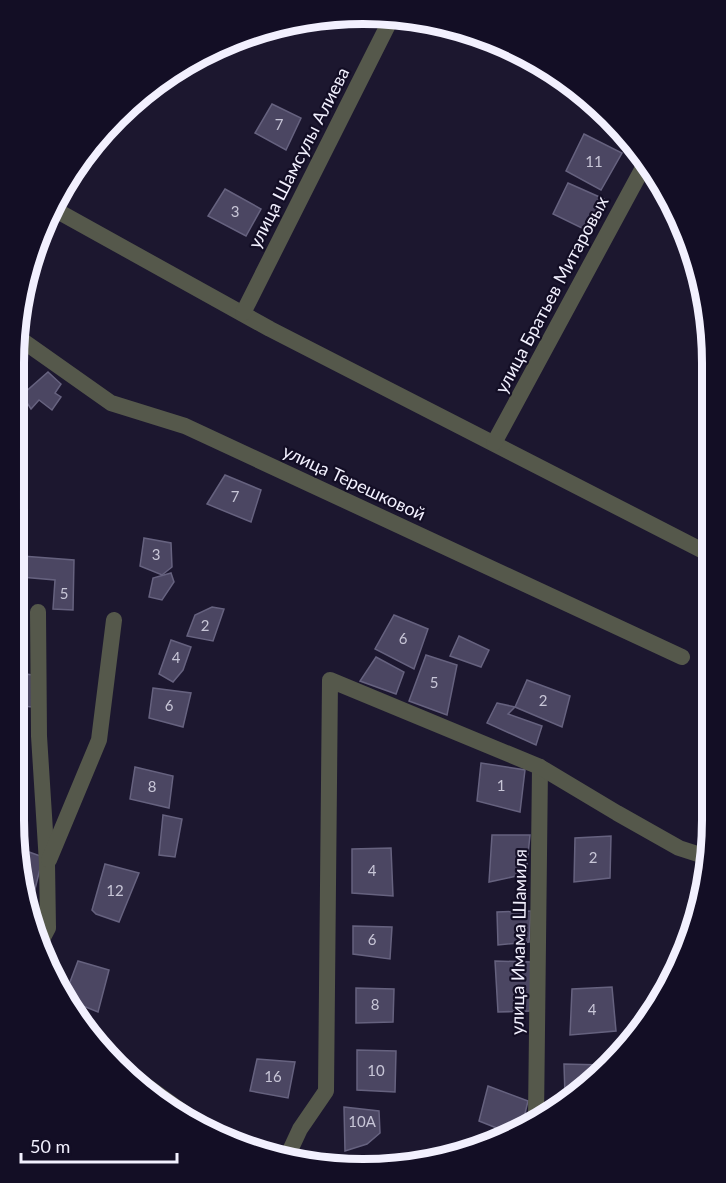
<svg xmlns="http://www.w3.org/2000/svg" width="726" height="1183" font-family="Lato,sans-serif">
	<style>
		.building { fill: #4b4662; stroke: #66627f; stroke-width: 1.5 }
		.lines { fill: none; stroke-linecap: round; stroke-linejoin: round }
		.minor { stroke: #55584b; stroke-width: 16 }
		.labels { text-anchor: middle; stroke-width: 4.5; stroke-linejoin: round; paint-order: stroke }
		.number-label { font-size: 15px; fill: #c8c6d7 }
		.street-label { font-size: 18px; fill: #f2f0fe; stroke: #130e25 }
		.rim { fill: none; stroke: #f2f0fe; stroke-width: 8 }
	</style>
	<rect width="100%" height="100%" fill="#1c172f"/>
	<g class="building">
		<polygon points="272,104 301,118 286,150 255,133"/>
		<polygon points="584,134 622,153 601,190 566,171"/>
		<polygon points="568,183 604,199 590,232 553,214"/>
		<polygon points="225,189 261,209 246,236 208,216"/>
		<polygon points="48,372 61,384 55,393 61,397 52,410 39,400 31,409 22,395"/>
		<polygon points="225,475 261,490 251,522 207,504"/>
		<polygon points="144,538 171,543 172,567 162,575 140,566"/>
		<polygon points="22,556 74,560 73,610 53,609 55,580 21,577"/>
		<polygon points="171,573 174,582 162,600 149,597 153,578"/>
		<polygon points="212,607 224,609 213,641 187,636 195,615"/>
		<polygon points="394,615 428,629 414,669 375,649"/>
		<polygon points="459,636 489,650 481,667 450,656"/>
		<polygon points="171,640 191,647 183,670 173,682 159,674"/>
		<polygon points="426,655 457,665 447,715 409,701"/>
		<polygon points="376,657 404,672 396,694 360,681"/>
		<polygon points="14,672 32,675 32,707 14,705"/>
		<polygon points="527,680 570,696 562,727 515,707"/>
		<polygon points="153,688 191,693 183,727 149,718"/>
		<polygon points="710,688 710,719 699,715"/>
		<polygon points="497,703 515,707 508,714 542,726 536,745 487,723"/>
		<polygon points="481,763 525,770 520,812 477,801"/>
		<polygon points="135,767 173,776 169,808 130,799"/>
		<polygon points="163,815 182,819 175,857 159,855"/>
		<polygon points="492,835 530,835 526,874 489,882"/>
		<polygon points="611,836 610,878 574,882 575,838"/>
		<polygon points="18,848 43,857 34,893 25,891"/>
		<polygon points="391,848 393,896 352,893 352,849"/>
		<polygon points="105,864 139,873 119,922 96,914 92,910"/>
		<polygon points="531,911 529,942 498,945 497,912"/>
		<polygon points="353,926 392,927 390,959 353,954"/>
		<polygon points="78,961 109,970 98,1012 68,1000 65,995"/>
		<polygon points="495,961 532,962 530,1011 498,1012"/>
		<polygon points="612,987 616,1031 570,1035 572,989"/>
		<polygon points="356,988 394,989 393,1022 356,1023"/>
		<polygon points="357,1050 396,1051 395,1092 357,1090"/>
		<polygon points="257,1059 295,1062 288,1098 250,1091"/>
		<polygon points="564,1064 604,1065 604,1069 577,1096 565,1096"/>
		<polygon points="488,1086 528,1101 522,1126 509,1133 479,1121"/>
		<polygon points="344,1107 379,1111 380,1133 367,1144 345,1151"/>
	</g>
	<g class="lines">
		<g class="minor">
			<polyline points="52,208 270,329 711,555"/>
			<polyline points="243,313 390,21"/>
			<polyline points="16,336 111,403 185,426 682,657"/>
			<polyline points="494,443 645,164"/>
			<polyline points="38,612 39,736 47,863 48,928 39,945"/>
			<polyline points="49,860 99,740 114,620"/>
			<polyline points="120,1067 198,1123"/>
			<polyline points="536,1118 540,767"/>
			<polyline points="287,1157 300,1129 326,1091 330,680 540,767 617,813 679,848 710,858"/>
		</g>
	</g>
	<g class="labels">
		<g class="number-label">
			<text x="279" y="130">7</text>
			<text x="594" y="167">11</text>
			<text x="235" y="217">3</text>
			<text x="235" y="502">7</text>
			<text x="156" y="560">3</text>
			<text x="64" y="599">5</text>
			<text x="205" y="631">2</text>
			<text x="403" y="644">6</text>
			<text x="176" y="663">4</text>
			<text x="434" y="688">5</text>
			<text x="543" y="706">2</text>
			<text x="169" y="711">6</text>
			<text x="501" y="791">1</text>
			<text x="152" y="792">8</text>
			<text x="593" y="863">2</text>
			<text x="372" y="876">4</text>
			<text x="115" y="896">12</text>
			<text x="372" y="945">6</text>
			<text x="375" y="1010">8</text>
			<text x="592" y="1015">4</text>
			<text x="376" y="1076">10</text>
			<text x="273" y="1082">16</text>
			<text x="362" y="1127">10А</text>
		</g>
		<g class="street-label">
			<text transform="translate(299 158) rotate(-63)" y="6">улица Шамсулы Алиева</text>
			<text transform="translate(552 295) rotate(-62)" y="6">улица Братьев Митаровых</text>
			<text transform="translate(354 483) rotate(25)" y="6">улица Терешковой</text>
			<text transform="translate(519 942) rotate(-89)" y="6">улица Имама Шамиля</text>
		</g>
	</g>
	<path d="M0 0H726V1183H0ZM363 24H363A339 339 0 0 1 702 363V820A339 339 0 0 1 363 1159H363A339 339 0 0 1 24 820V363A339 339 0 0 1 363 24Z" fill="#130e25" fill-rule="evenodd"/>
	<path class="rim" d="M363 24H363A339 339 0 0 1 702 363V820A339 339 0 0 1 363 1159H363A339 339 0 0 1 24 820V363A339 339 0 0 1 363 24Z"/>
	<path d="M21 1153v9h156v-9" fill="none" stroke="#f2f0fe" stroke-width="3"/>
	<text x="30" y="1153" font-size="18" fill="#f2f0fe" stroke="#130e25" stroke-width="4.5" paint-order="stroke">50 m</text>
</svg>
